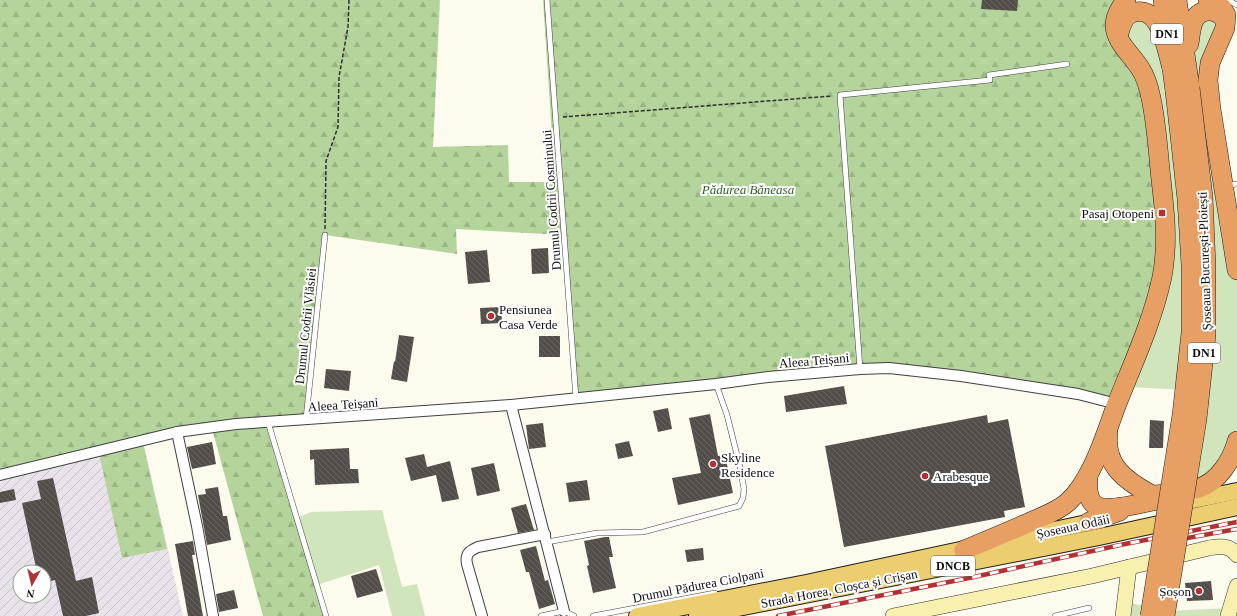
<svg xmlns="http://www.w3.org/2000/svg" width="1237" height="616" font-family="Georgia,serif">
	<style>
		.industrial { fill: url(#industrial-furrows); fill-rule: evenodd }
		.grass { fill: #d0e5bb }
		.forest { fill: url(#forest-firs) }
		.building { fill: url(#building-back-hatch) }
		.lines { fill: none; stroke-linecap: round; stroke-linejoin: round }
		.lane-casing { stroke: #404040; stroke-width: 6 }
		.street-casing { stroke: #404040; stroke-width: 12 }
		.secondary-casing { stroke: #2f2f2f; stroke-width: 16 }
		.primary-casing { stroke: #1e1e1e; stroke-width: 18 }
		.highway-casing { stroke: #1e1e1e; stroke-width: 20 }
		.path { stroke: #2f2f2f; stroke-width: 1.5; stroke-dasharray: 4 2; stroke-linecap: butt }
		.lane { stroke: #fff; stroke-width: 5 }
		.street { stroke: #fff; stroke-width: 10 }
		.secondary { stroke: #f7f0af; stroke-width: 15 }
		.primary { stroke: #ecce70; stroke-width: 16 }
		.highway { stroke: #e79f63; stroke-width: 19 }
		.rail-casing { stroke: #b03237; stroke-width: 4.5 }
		.rail { stroke: #fff; stroke-width: 3; stroke-dasharray: 9; stroke-linecap: butt }
		.highway-bridge-casing { stroke: #1e1e1e; stroke-width: 20; stroke-linecap: butt }
		.highway-bridge { stroke: #e79f63; stroke-width: 19 }
		.poi-dot { fill: #b03237; stroke: #fff; stroke-width: 1.5 }
		.labels { text-anchor: middle; stroke-width: 4; stroke-linejoin: round; paint-order: stroke }
		.shield { fill: #fff; stroke: #565656; stroke-width: 1 }
		.shield-label { font-size: 12px; font-weight: bold; fill: #0d0d0d }
		.park-label { font-size: 13px; font-style: italic; fill: #2f5e23; stroke: #fff }
		.street-label { font-size: 13px; fill: #0d0d0d; stroke: #fff }
		.poi-label { font-size: 13px; fill: #0d0d0d; stroke: #fff; text-anchor: start }
	</style>
	<defs>
		<pattern id="industrial-furrows" width="10" height="10" patternUnits="userSpaceOnUse"><rect width="10" height="10" fill="#eae2eb"/><path d="M-1 1l2-2M0 10L10 0M9 11l2-2" fill="none" stroke="#c8c1c8"/></pattern>
		<pattern id="forest-firs" width="22" height="20" patternUnits="userSpaceOnUse"><rect width="22" height="20" fill="#b5d49b"/><path d="M5 1l3.5 6h-7zM16 11l3.5 6h-7z" fill="#9ab584"/></pattern>
		<pattern id="building-back-hatch" width="6" height="6" patternUnits="userSpaceOnUse"><rect width="6" height="6" fill="#544e4a"/><path d="M-1 5l2 2M0 0l6 6M5-1l2 2" fill="none" stroke="#686360"/></pattern>
	</defs>
	<rect width="100%" height="100%" fill="#fdfaee"/>
	<path class="industrial" d="M143 440 183 616H0V475ZM20 572H44V596H20Z"/>
	<g class="grass">
		<polygon points="1221,15 1212,57 1237,229 1237,441 1231,457 1186,490 1187,66 1193,20"/>
		<polygon points="1155,19 1187,199 1185,390 1130,387 1128,52 1123,21"/>
		<polygon points="382,510 402,587 417,584 425,616 392,616 379,565 317,585 297,518 311,512"/>
		<polygon points="1125,602 1151,607 1150,616 1123,616"/>
		<polygon points="1231,608 1228,616 1165,616 1166,611"/>
	</g>
	<g class="forest">
		<polygon points="0,0 440,0 433,147 508,145 509,182 555,182 543,0 1126,0 1119,11 1134,60 1167,229 1117,404 889,368 576,399 564,235 456,229 457,254 325,235 306,419 236,424 0,475"/>
		<polygon points="269,426 326,616 263,616 213,432"/>
		<polygon points="143,443 167,549 122,558 99,453"/>
	</g>
	<g class="building">
		<polygon points="982,0 1018,0 1017,11 981,9"/>
		<polygon points="548,248 549,273 532,274 531,249"/>
		<polygon points="487,250 490,282 468,284 465,252"/>
		<polygon points="501,307 502,323 481,324 480,308"/>
		<polygon points="399,335 414,337 407,382 391,379 394,361 395,362"/>
		<rect x="539" y="336" width="21" height="21"/>
		<polygon points="326,369 351,371 349,391 324,388"/>
		<polygon points="844,386 847,404 786,412 784,396"/>
		<polygon points="668,408 672,429 658,432 653,411"/>
		<polygon points="710,414 718,456 725,455 733,493 678,505 672,478 701,473 689,418"/>
		<polygon points="987,415 988,423 1008,419 1025,507 1004,511 1005,517 844,547 825,446"/>
		<polygon points="1150,420 1164,421 1163,448 1149,448"/>
		<polygon points="543,423 546,447 529,449 526,425"/>
		<polygon points="629,441 633,456 618,459 615,444"/>
		<polygon points="212,442 216,464 192,469 187,447"/>
		<polygon points="349,448 350,469 358,469 359,483 315,485 314,459 310,460 310,450"/>
		<polygon points="424,454 427,467 450,461 459,499 442,502 436,475 411,481 405,458"/>
		<polygon points="494,463 500,491 477,496 471,468"/>
		<polygon points="53,478 76,581 92,577 99,613 86,616 63,616 55,580 44,583 44,572 37,572 22,503 41,499 37,481"/>
		<polygon points="587,480 590,500 569,502 566,483"/>
		<polygon points="218,487 223,516 227,516 231,540 207,545 198,495 206,494 205,489"/>
		<polygon points="14,489 16,500 0,503 0,492"/>
		<polygon points="526,504 534,530 518,533 511,508"/>
		<polygon points="605,537 609,537 613,557 609,557 616,588 593,593 587,566 589,565 584,541"/>
		<polygon points="193,541 195,555 192,555 203,616 188,616 175,544"/>
		<polygon points="536,546 545,581 548,580 555,604 539,609 529,572 526,572 520,550"/>
		<polygon points="703,548 704,560 687,562 685,550"/>
		<polygon points="376,569 383,591 357,598 351,576"/>
		<polygon points="1211,581 1213,600 1187,601 1185,583"/>
		<polygon points="234,590 238,608 219,612 216,594"/>
	</g>
	<g class="lines">
		<defs>
			<g id="lane">
				<polyline points="547,0 576,399"/>
				<polyline points="1228,0 1237,5"/>
				<polyline points="1227,185 1237,184"/>
				<polyline points="860,369 840,95 990,80 989,75 1067,64"/>
				<polyline points="306,419 325,235"/>
				<polyline points="268,422 326,616"/>
				<polyline points="547,542 597,533 643,532 739,506 743,498 744,489 740,467 727,415 716,384"/>
				<polyline points="541,616 564,611 574,616"/>
				<polyline points="593,616 715,593"/>
				<polyline points="1055,616 1089,608"/>
			</g>
			<g id="street">
				<polyline points="511,405 564,611"/>
				<polyline points="177,432 197,526 213,616"/>
				<polyline points="0,475 177,432 236,424 511,405 716,384 768,377 860,369 889,368 961,376 1078,394 1117,404"/>
				<path d="M482 616 467 564C465 554 469 551 478 547L545 534"/>
			</g>
			<g id="secondary">
				<path d="M893 616 1092 576 1209 548C1220 546 1230 545 1237 555"/>
				<polyline points="1123,616 1129,567"/>
				<polyline points="1228,616 1237,586"/>
			</g>
			<g id="primary">
				<polyline points="1173,504 1237,491"/>
				<polyline points="637,616 806,583 1101,520"/>
				<polyline points="697,616 1099,537 1237,507"/>
			</g>
			<g id="highway">
				<polyline points="1163,0 1175,91"/>
				<polyline points="1177,0 1190,88"/>
				<polyline points="1208,0 1222,8 1226,15 1225,28 1210,63 1208,80 1211,109 1237,270"/>
				<path d="M1119 33C1121 25 1124 16 1132 13 1161 3 1166 49 1172 68"/>
				<path d="M1189 44C1191 31 1191 11 1209 11 1216 11 1221 14 1225 20"/>
				<path d="M1108 433C1104 466 1126 481 1152 495 1162 495 1171 493 1180 491 1186 490 1193 490 1199 488 1218 482 1232 460 1237 441"/>
				<path d="M1088 475C1088 483 1086 494 1092 502 1101 516 1149 501 1163 499"/>
				<polyline points="1089,522 1120,511"/>
				<path d="M964 550C986 541 1007 532 1028 523 1041 517 1057 512 1068 502 1092 480 1105 436 1116 406 1133 363 1152 323 1162 277 1169 240 1164 207 1160 170 1158 146 1156 122 1151 98 1149 88 1146 77 1140 68 1131 54 1114 41 1115 23 1116 14 1121 7 1126 0"/>
			</g>
		</defs>
		<use href="#lane" class="lane-casing"/>
		<use href="#street" class="street-casing"/>
		<use href="#secondary" class="secondary-casing"/>
		<use href="#primary" class="primary-casing"/>
		<use href="#highway" class="highway-casing"/>
		<g class="path">
			<polyline points="563,117 832,96"/>
			<polyline points="325,229 326,161 338,127 339,77 348,27 349,0"/>
		</g>
		<use href="#lane" class="lane"/>
		<use href="#street" class="street"/>
		<use href="#secondary" class="secondary"/>
		<use href="#primary" class="primary"/>
		<use href="#highway" class="highway"/>
		<defs>
			<g id="rail">
				<polyline points="1160,543 1237,529"/>
				<polyline points="778,616 974,577 1120,545 1237,522"/>
			</g>
		</defs>
		<use href="#rail" class="rail-casing"/>
		<use href="#rail" class="rail"/>
		<defs>
			<g id="highway-bridge">
				<polyline points="1150,616 1182,415 1191,333 1191,265 1187,199 1175,91"/>
				<polyline points="1165,616 1197,419 1206,335 1206,266 1203,197 1190,88"/>
			</g>
		</defs>
		<use href="#highway-bridge" class="highway-bridge-casing"/>
		<use href="#highway-bridge" class="highway-bridge"/>
	</g>
	<g class="poi-dot">
		<rect x="1158" y="209" width="8" height="8" rx="2"/>
		<circle cx="491" cy="316" r="4"/>
		<circle cx="713" cy="464" r="4"/>
		<circle cx="925" cy="476" r="4"/>
		<circle cx="1199" cy="591" r="4"/>
	</g>
	<g class="labels">
		<g class="shield">
			<rect x="1151" y="24" width="32" height="20" rx="3"/>
			<rect x="1188" y="343" width="32" height="20" rx="3"/>
			<rect x="931" y="556" width="44" height="20" rx="3"/>
		</g>
		<g class="shield-label">
			<text x="1167" y="38">DN1</text>
			<text x="1204" y="357">DN1</text>
			<text x="953" y="570">DNCB</text>
		</g>
		<g class="park-label">
			<text x="748" y="194">Pădurea Băneasa</text>
		</g>
		<g class="street-label">
			<text transform="translate(551 200) rotate(-94)" y="5">Drumul Codrii Cosminului</text>
			<text transform="translate(1204 261) rotate(-92)" y="5">Șoseaua București-Ploiești</text>
			<text transform="translate(305 326) rotate(-84)" y="5">Drumul Codrii Vlăsiei</text>
			<text transform="translate(814 360) rotate(-5)" y="5">Aleea Teișani</text>
			<text transform="translate(343 404) rotate(-4)" y="5">Aleea Teișani</text>
			<text transform="translate(1073 526) rotate(-12)" y="5">Șoseaua Odăii</text>
			<text transform="translate(698 585) rotate(-11)" y="5">Drumul Pădurea Ciolpani</text>
			<text transform="translate(839 588) rotate(-11)" y="5">Strada Horea, Cloșca și Crișan</text>
		</g>
		<g class="poi-label">
			<text x="1154" y="218" text-anchor="end">Pasaj Otopeni</text>
			<text x="499" y="314">Pensiunea<tspan x="499" dy="15">Casa Verde</tspan></text>
			<text x="721" y="462">Skyline<tspan x="721" dy="15">Residence</tspan></text>
			<text x="933" y="481">Arabesque</text>
			<text x="1191" y="596" text-anchor="end">Șoșon</text>
		</g>
	</g>
	<g transform="translate(32 584) rotate(188)"><circle r="19" fill="#ffffff" stroke="#9e9e9e"/>
	<path d="M0-3L7 15L0 10L-7 15Z" fill="#b03237"/>
	<text y="-6" font-size="11" font-weight="bold" text-anchor="middle" fill="#0d0d0d">N</text>
	</g>
</svg>
